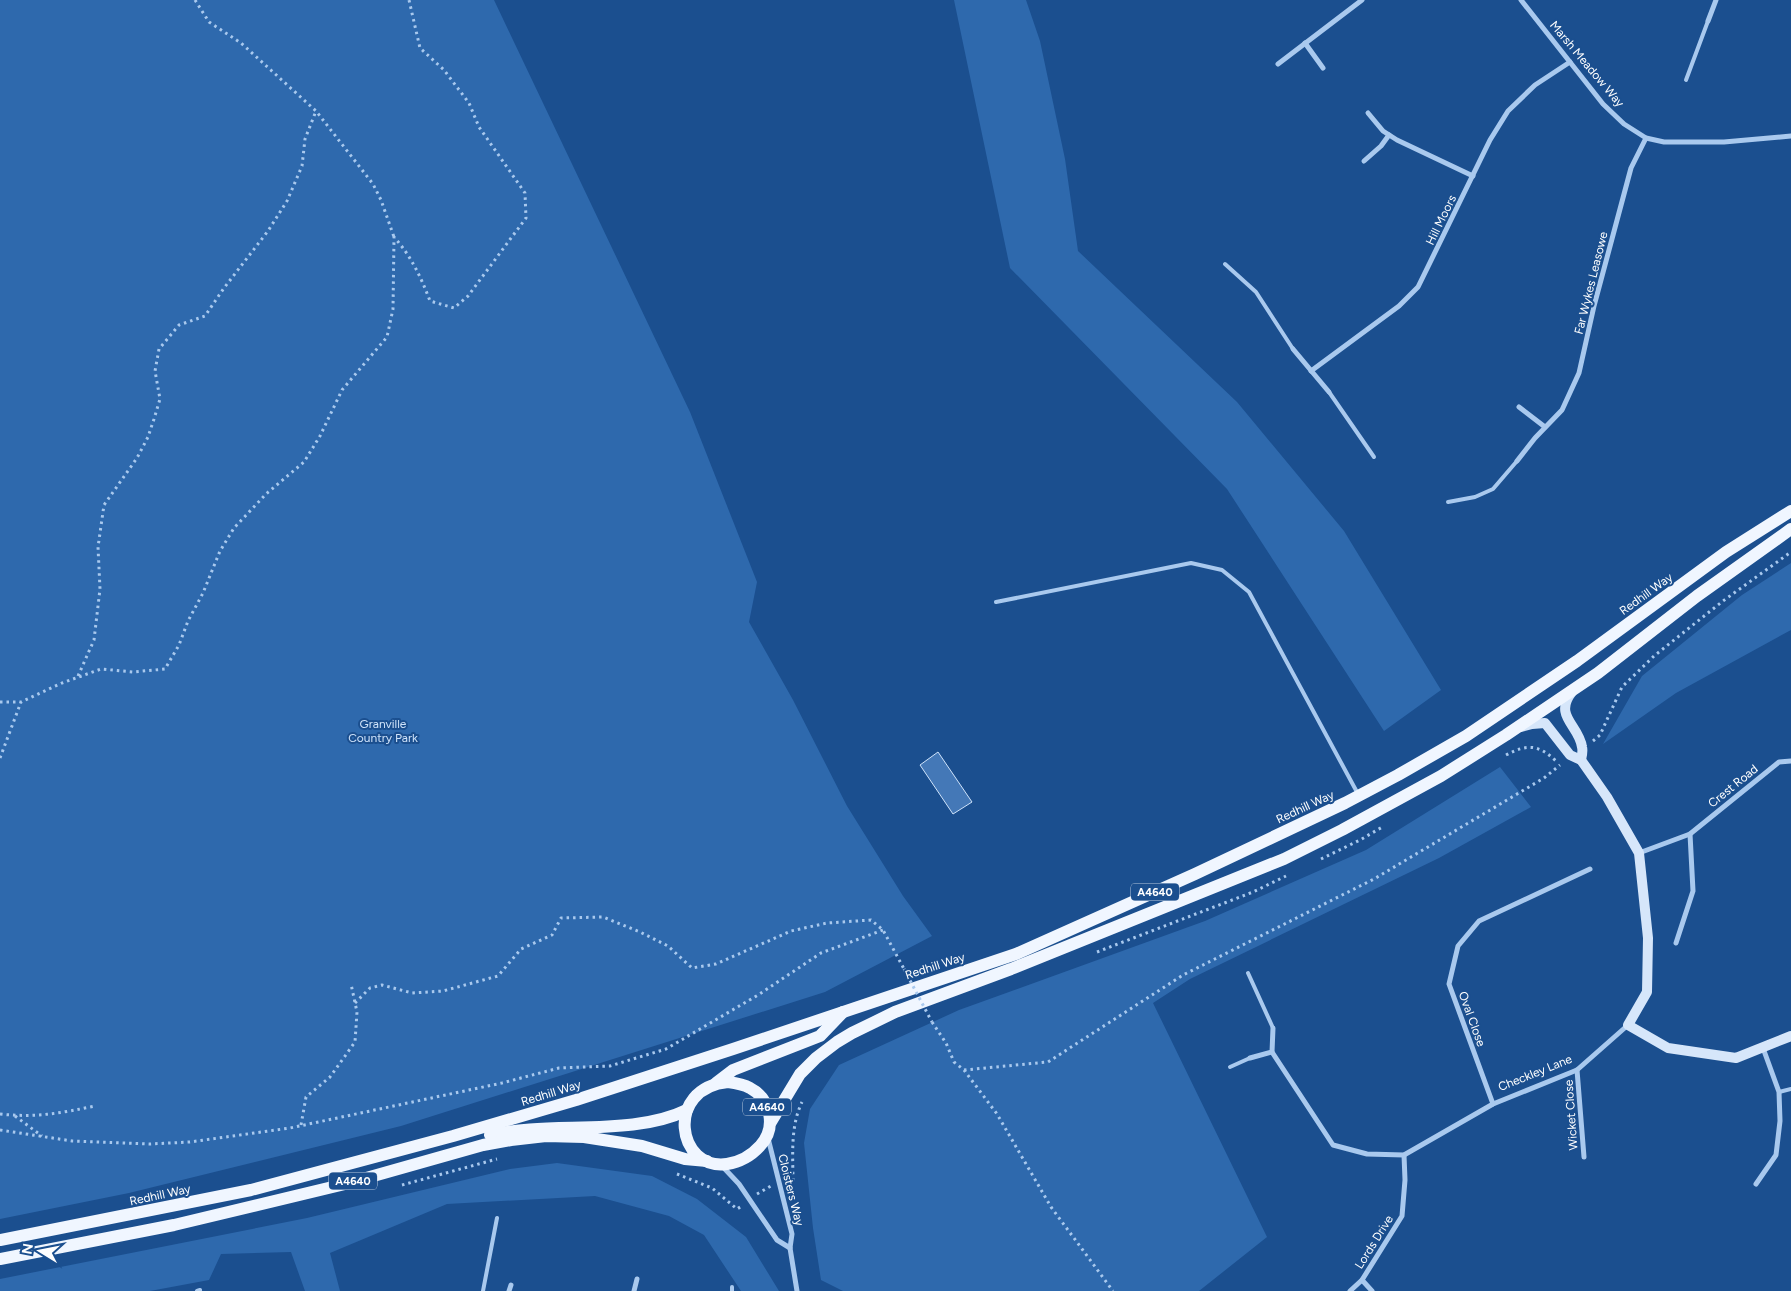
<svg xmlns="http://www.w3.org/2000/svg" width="1791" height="1291" font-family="Figtree,sans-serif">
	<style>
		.green { fill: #2e69ad }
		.building { fill: #4478b7; stroke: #cfe3fa }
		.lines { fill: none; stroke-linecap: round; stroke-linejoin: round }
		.path { stroke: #a9c9ee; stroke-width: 3; stroke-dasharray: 2.5 4; stroke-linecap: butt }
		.lane { stroke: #a9c9ee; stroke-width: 4 }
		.street { stroke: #a9c9ee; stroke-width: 5 }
		.secondary { stroke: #d6e6fa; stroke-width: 10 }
		.primary { stroke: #f0f6ff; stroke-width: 12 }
		.path-bridge { stroke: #a9c9ee; stroke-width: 3; stroke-dasharray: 2.5 4; stroke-linecap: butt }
		.labels { text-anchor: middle; stroke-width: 4; stroke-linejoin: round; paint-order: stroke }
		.shield { fill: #1b4f8f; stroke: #bbcadd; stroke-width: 1 }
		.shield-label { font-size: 11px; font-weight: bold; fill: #fff }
		.street-label { font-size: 12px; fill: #fff; stroke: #1b4f8f }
		.park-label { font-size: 12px; fill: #cfe3fa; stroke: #1b4f8f }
	</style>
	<rect width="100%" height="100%" fill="#1b4f8f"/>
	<g class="green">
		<polygon points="0,0 494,0 690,412 757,582 749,622 793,700 847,806 903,896 932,936 825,992 401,1126 129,1193 0,1219"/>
		<polygon points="954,0 1026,0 1040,41 1065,159 1078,251 1237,402 1344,531 1441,690 1384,731 1227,489 1010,268"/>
		<polygon points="1791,563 1791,630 1676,693 1603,744 1642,676 1742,595"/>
		<polygon points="1500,767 1531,807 1439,858 1190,979 1153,1003 1267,1237 1199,1291 843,1291 821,1280 813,1228 804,1143 810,1109 839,1065 959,1010 1205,921 1366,850"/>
		<polygon points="557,1163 652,1176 697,1199 746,1237 779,1291 741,1291 704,1235 669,1216 595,1196 447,1204 330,1253 340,1291 305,1291 291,1252 221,1254 209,1280 150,1291 0,1291 0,1279 307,1218 510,1169"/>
	</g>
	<polygon class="building" points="938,752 972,802 953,814 920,765"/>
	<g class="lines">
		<g class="path">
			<polyline points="195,0 209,22 241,43 316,111 373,184 381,200 394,237"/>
			<polyline points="78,676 94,640 100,589 98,547 104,505 137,458 148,437 154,419 160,399 155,371 159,349 179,325 205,316 224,288 268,231 287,201 302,166 305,139 316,111"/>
			<path d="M0 702H21L62 683 101 669 133 672 165 669 179 645 188 621 203 593 220 551 234 528 266 494 304 462 320 436 342 390 387 337 393 309 394 237C411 256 421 277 430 301L454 308 468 296 526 218 525 193 479 127 469 103 444 70 420 48 409 0"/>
			<polyline points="1593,741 1600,735 1622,687 1654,656 1723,601 1791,552"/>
			<path d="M1506 755C1527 744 1538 744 1556 761"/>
			<polyline points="0,758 21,702"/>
			<polyline points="1321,859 1360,840 1384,826"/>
			<polyline points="1097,952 1253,892 1286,876"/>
			<polyline points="355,1003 370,988 382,985 412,993 443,991 498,976 521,949 552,935 561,918 603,917 640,932 668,946 692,968 716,964 791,931 827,923 871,920 883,930 904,969"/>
			<polyline points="932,1022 946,1043 954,1062 964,1070 997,1114 1051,1207 1113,1291"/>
			<polyline points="964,1070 1048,1062 1183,975 1374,879 1544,778 1560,765"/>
			<path d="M0 1114C34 1118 62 1113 95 1106"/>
			<polyline points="15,1116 42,1136"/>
			<polyline points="301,1125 306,1097 330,1077 355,1042 357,1012 351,984"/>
			<polyline points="0,1130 72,1141 150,1144 190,1142 290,1128 502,1083 559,1068 610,1066 666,1049 758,995 821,953 883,930"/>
			<polyline points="677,1174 712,1188 737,1209 742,1206"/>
			<path d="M789 1184 793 1183C793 1156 790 1127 802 1102"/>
			<polyline points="402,1185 497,1159"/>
			<polyline points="757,1194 771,1186"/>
		</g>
		<g class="lane">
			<polyline points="1686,80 1708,21"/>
			<polyline points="1225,264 1256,292 1293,349"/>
			<polyline points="1329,392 1374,457"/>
			<polyline points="1448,502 1475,497 1493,489 1517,461"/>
			<polyline points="996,602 1191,563 1222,570 1249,592 1358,794"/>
			<polyline points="1248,973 1273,1028"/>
			<polyline points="1230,1067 1250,1058"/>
			<polyline points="1779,1092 1791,1089"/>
			<polyline points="197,1291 200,1290"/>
			<polyline points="483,1291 497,1218"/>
			<polyline points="732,1291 732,1287"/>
		</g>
		<g class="street">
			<polyline points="1521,0 1603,104 1624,124 1646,138 1664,142 1724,142 1791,136"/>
			<polyline points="1708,21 1716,0"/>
			<polyline points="1305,43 1323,68"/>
			<polyline points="1278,64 1362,0"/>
			<polyline points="1368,113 1383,131 1397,140 1473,176"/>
			<polyline points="1364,161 1381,146 1389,135"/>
			<polyline points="1293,349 1329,392"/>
			<polyline points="1311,371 1399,306 1418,287 1490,140 1508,111 1535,85 1570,62"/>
			<polyline points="1519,407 1545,427"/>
			<polyline points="1517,461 1535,438 1562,410 1579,373 1594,306 1631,168 1646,138"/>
			<polyline points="1639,853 1690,834"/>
			<polyline points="1676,943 1693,891 1690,834 1779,762 1791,761"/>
			<polyline points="1272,1052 1333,1145 1367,1154 1404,1155 1493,1104 1577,1070 1628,1025"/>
			<polyline points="1250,1058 1272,1052 1273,1028"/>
			<polyline points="1577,1070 1584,1157"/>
			<polyline points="1493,1104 1449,984 1458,946 1479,921 1590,869"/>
			<polyline points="768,1138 792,1234 790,1248 797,1291"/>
			<polyline points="723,1167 739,1184 777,1240 790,1248"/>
			<polyline points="1756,1184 1776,1155 1780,1121 1779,1092 1763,1048"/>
			<polyline points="1362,1280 1402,1216 1405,1180 1404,1155"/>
			<polyline points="509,1291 511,1285"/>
			<polyline points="634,1291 637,1279"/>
			<polyline points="1350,1291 1362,1280 1372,1291"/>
		</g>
		<g class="secondary">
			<path d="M1572 692C1553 716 1579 725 1582 747 1583 751 1582 756 1581 760"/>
			<polyline points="1521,727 1532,724 1545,723 1570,755 1581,760 1607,797 1639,853 1648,938 1647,992 1628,1025 1668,1048 1736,1058 1791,1036"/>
		</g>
		<g class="primary">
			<path d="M728 1082C736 1083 743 1084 750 1088 771 1099 777 1128 760 1146 751 1156 740 1162 727 1164 677 1171 664 1088 728 1082Z"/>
			<polyline points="716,1083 733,1070 820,1036 843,1012"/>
			<polyline points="771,1122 800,1074 816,1058 837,1042 852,1033 895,1012 1011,969 1284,859 1342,830 1441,776 1506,735 1598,673 1697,596 1791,529"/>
			<path d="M490 1135C551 1121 632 1137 687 1110"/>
			<polyline points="0,1240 251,1190 453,1136 576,1100 733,1049 1016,954 1195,874 1345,803 1398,775 1466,736 1577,661 1726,552 1791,511"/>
			<polyline points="0,1259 174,1225 345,1184 483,1145 511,1140 546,1136 584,1137 642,1146 685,1159 707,1161"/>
		</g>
		<polyline class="path-bridge" points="904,969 932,1022"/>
	</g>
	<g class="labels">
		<g class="shield">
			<rect x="1131" y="883.5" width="48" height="17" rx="4"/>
			<rect x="743" y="1098.5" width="48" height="17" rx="4"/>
			<rect x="329" y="1172.5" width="48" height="17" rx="4"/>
		</g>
		<g class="shield-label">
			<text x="1155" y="896">A4640</text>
			<text x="767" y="1111">A4640</text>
			<text x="353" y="1185">A4640</text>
		</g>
		<g class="street-label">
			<text transform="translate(1587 64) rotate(50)" y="4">Marsh Meadow Way</text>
			<text transform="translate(1441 220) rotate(-64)" y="4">Hill Moors</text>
			<text transform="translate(1591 283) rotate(-76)" y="4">Far Wykes Leasowe</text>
			<text transform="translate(1646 594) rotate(-36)" y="4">Redhill Way</text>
			<text transform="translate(1733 786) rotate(-39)" y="4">Crest Road</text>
			<text transform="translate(1305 807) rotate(-25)" y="4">Redhill Way</text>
			<text transform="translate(935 966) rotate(-18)" y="4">Redhill Way</text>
			<text transform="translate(1472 1019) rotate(70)" y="4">Oval Close</text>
			<text transform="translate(1535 1073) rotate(-22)" y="4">Checkley Lane</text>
			<text transform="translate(551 1093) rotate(-17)" y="4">Redhill Way</text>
			<text transform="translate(1571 1115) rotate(-94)" y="4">Wicket Close</text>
			<text transform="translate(791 1190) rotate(76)" y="4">Cloisters Way</text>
			<text transform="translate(160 1195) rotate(-12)" y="4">Redhill Way</text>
			<text transform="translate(1374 1242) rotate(-58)" y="4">Lords Drive</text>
		</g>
		<g class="park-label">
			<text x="383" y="728">Granville<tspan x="383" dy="14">Country Park</tspan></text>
		</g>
	</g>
	<g transform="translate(40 1251) rotate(280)" stroke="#1b4f8f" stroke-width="4" paint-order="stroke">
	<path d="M0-4L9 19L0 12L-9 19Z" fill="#ffffff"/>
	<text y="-8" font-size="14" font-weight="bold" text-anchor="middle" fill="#ffffff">N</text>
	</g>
</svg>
